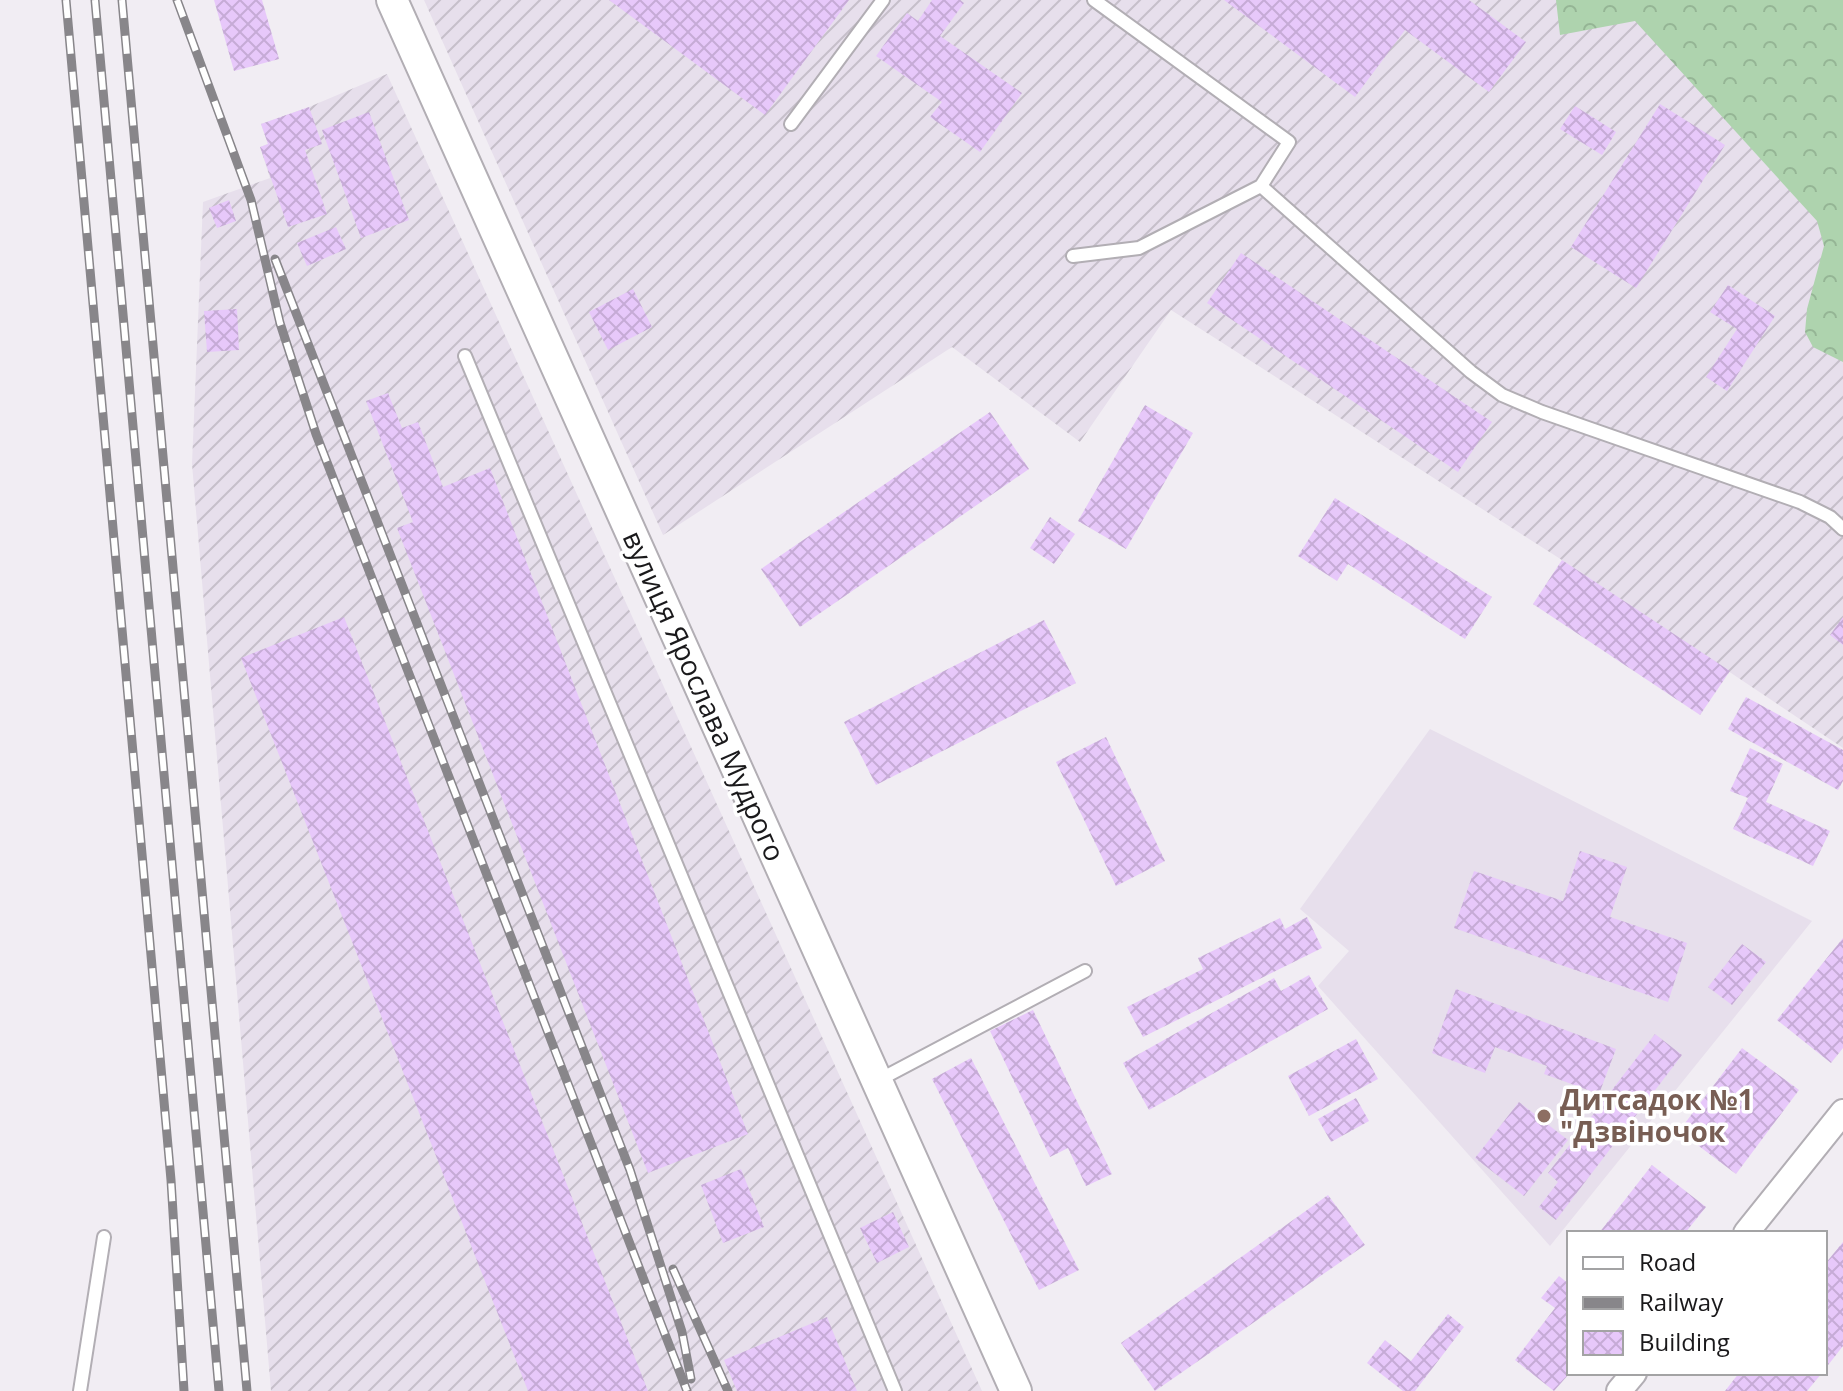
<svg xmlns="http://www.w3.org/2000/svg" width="1843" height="1391" font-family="'Open Sans',sans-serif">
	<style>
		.built { fill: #e7dfec }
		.industrial { fill: url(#industrial-furrows) }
		.forest { fill: url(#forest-crowns) }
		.building { fill: url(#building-cross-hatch) }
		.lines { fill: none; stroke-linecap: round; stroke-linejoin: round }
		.service-casing { stroke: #b2aeb4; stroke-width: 16 }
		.minor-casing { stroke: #b2aeb4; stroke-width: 28 }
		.tertiary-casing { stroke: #b2aeb4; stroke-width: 34 }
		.service { stroke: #fff; stroke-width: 12 }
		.minor { stroke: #fff; stroke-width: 24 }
		.tertiary { stroke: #fff; stroke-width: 30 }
		.rail-casing { stroke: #88868a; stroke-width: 9 }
		.rail { stroke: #fff; stroke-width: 6; stroke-dasharray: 18; stroke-linecap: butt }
		.education-dot { fill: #8d6e63; stroke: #fff; stroke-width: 3 }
		.labels { text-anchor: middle; stroke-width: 7; stroke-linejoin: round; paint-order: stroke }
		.street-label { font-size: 28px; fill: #1a191b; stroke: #fff }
		.education-label { font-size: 28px; font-weight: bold; fill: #785e54; stroke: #fff; text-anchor: start }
	</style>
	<defs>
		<pattern id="industrial-furrows" width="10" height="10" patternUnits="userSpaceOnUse" patternTransform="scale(2)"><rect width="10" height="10" fill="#e7dfec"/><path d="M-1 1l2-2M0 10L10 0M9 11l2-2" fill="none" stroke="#c6bfca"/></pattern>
		<pattern id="forest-crowns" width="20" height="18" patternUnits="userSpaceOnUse" patternTransform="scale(2)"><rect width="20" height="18" fill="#aed3ae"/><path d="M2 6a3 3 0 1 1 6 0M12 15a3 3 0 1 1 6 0" fill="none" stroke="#95b595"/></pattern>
		<pattern id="building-cross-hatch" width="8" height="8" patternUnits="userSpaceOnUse" patternTransform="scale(2)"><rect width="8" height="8" fill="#e7c8fa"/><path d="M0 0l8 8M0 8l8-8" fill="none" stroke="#c6abd6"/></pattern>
	</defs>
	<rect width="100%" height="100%" fill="#f1edf3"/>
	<polygon class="built" points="1430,729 1812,921 1550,1246 1318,986 1349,951 1300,909"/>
	<g class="industrial">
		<polygon points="424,0 1710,0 1843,182 1843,748 1562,560 1171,310 1080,442 952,347 663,535"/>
		<polygon points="387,74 982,1391 271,1391 192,464 203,202 270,178 260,147 268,144 261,124 309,107"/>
	</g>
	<polygon class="forest" points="1556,0 1843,0 1843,362 1813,347 1805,332 1807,309 1824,246 1817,221 1635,21 1560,35"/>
	<g class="building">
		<polygon points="214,0 262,0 279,59 234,71"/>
		<polygon points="609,0 849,0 765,115"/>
		<polygon points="932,0 960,0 964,3 940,36 1022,93 980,152 930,117 942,102 876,56 907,13 918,21"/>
		<polygon points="1224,0 1469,0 1526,42 1489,92 1405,30 1355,97"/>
		<polygon points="1660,104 1725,145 1636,288 1571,247"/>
		<polygon points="1575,106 1616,132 1602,155 1560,129"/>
		<polygon points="309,107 322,144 305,150 327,214 288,227 260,147 268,144 261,124"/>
		<polygon points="369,112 409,220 361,238 322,130"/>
		<polygon points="229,200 236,221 217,228 209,208"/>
		<polygon points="336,227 346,249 307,266 297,243"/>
		<polygon points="1241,253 1492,422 1458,472 1207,303"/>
		<polygon points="1728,285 1775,316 1727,391 1706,377 1737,329 1710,312"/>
		<polygon points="633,289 652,327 608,350 589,312"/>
		<polygon points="237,309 239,350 207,352 204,311"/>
		<polygon points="388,393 402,428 418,422 443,487 490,468 748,1134 648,1173 397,528 413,522 366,401"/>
		<polygon points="1145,405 1193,433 1126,549 1078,521"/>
		<polygon points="990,412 1029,469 800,627 761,569"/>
		<polygon points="1335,498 1492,597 1465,639 1348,564 1337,581 1298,556"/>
		<polygon points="1050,517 1075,534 1054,564 1030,548"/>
		<polygon points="1562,560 1730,671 1700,715 1533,604"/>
		<polygon points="344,617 648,1391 528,1391 241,658"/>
		<polygon points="1843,617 1843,645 1830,635"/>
		<polygon points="1044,620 1076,683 876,785 844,722"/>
		<polygon points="1746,697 1843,750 1843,781 1838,790 1728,729"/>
		<polygon points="1106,737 1165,861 1116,886 1056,762"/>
		<polygon points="1750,748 1783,764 1766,802 1830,831 1813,866 1733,829 1748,798 1730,791"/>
		<polygon points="1580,851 1627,867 1610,917 1687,943 1668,1002 1454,928 1474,871 1563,901"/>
		<polygon points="1307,917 1322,948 1143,1037 1127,1007 1203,969 1198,958 1280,918 1285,929"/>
		<polygon points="1843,938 1843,1048 1831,1063 1777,1020"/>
		<polygon points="1742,944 1766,962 1732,1005 1708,987"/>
		<polygon points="1309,975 1328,1009 1149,1110 1123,1063 1274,978 1281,991"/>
		<polygon points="1456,989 1616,1049 1599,1094 1544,1074 1547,1066 1495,1047 1485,1073 1432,1053"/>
		<polygon points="1033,1010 1112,1174 1086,1186 1068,1148 1050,1157 990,1031"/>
		<polygon points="1655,1034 1682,1055 1556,1220 1539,1207 1558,1182 1548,1173"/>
		<polygon points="1356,1039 1378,1079 1309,1116 1288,1076"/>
		<polygon points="1742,1048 1799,1090 1736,1174 1679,1131"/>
		<polygon points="971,1058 1079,1270 1039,1290 932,1079"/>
		<polygon points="1356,1098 1369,1121 1331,1142 1318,1119"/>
		<polygon points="1519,1102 1568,1140 1524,1196 1475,1158"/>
		<polygon points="1652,1165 1706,1207 1685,1233 1599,1233"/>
		<polygon points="741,1169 764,1227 723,1243 701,1185"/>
		<polygon points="1328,1195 1365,1245 1155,1391 1121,1343"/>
		<polygon points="893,1212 909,1247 877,1263 860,1228"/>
		<polygon points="1843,1242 1843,1346 1825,1369 1825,1264"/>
		<polygon points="1559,1276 1569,1284 1569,1374 1554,1391 1515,1360 1555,1308 1541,1298"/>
		<polygon points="1448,1314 1464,1327 1415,1391 1403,1391 1367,1363 1385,1340 1411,1361"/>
		<polygon points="827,1317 857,1391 737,1391 724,1360"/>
		<polygon points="1739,1373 1822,1373 1807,1391 1725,1391"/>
	</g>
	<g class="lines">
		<defs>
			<g id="service">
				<polyline points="791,124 883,0"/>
				<polyline points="1261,186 1471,372 1502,395 1542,412 1800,502 1830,517 1843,529"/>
				<polyline points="1073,256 1139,248 1261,186 1289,142 1094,0"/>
				<polyline points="465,356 895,1391"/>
				<polyline points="877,1081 1085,971"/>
				<polyline points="80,1391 104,1237"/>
			</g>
			<g id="minor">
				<polyline points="1746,1233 1843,1112"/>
				<polyline points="1619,1391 1634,1373"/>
			</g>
			<polyline id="tertiary" points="392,0 1016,1391"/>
		</defs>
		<use href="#service" class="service-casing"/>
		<use href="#minor" class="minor-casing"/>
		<use href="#tertiary" class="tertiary-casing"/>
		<use href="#service" class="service"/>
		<use href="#minor" class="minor"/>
		<use href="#tertiary" class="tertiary"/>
		<defs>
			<g id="rail">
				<polyline points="66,0 171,1180 184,1391"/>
				<polyline points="95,0 219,1391"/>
				<polyline points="122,0 247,1391"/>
				<polyline points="177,0 251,200 280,323 316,434 687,1391"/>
				<polyline points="275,259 630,1170 682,1332 691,1379"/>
				<polyline points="673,1269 728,1391"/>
			</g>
		</defs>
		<use href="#rail" class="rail-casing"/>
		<use href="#rail" class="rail"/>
	</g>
	<circle class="education-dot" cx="1544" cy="1116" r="8"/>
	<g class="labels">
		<g class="street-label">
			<text transform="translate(704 696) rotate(66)" y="10">вулиця Ярослава Мудрого</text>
		</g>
		<g class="education-label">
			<text x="1560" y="1110">Дитсадок №1<tspan x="1560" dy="32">"Дзвіночок</tspan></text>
		</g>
	</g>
	<rect x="1567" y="1231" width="260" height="144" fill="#ffffff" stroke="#a3a3a4" stroke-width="2"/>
	<rect x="1583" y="1257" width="40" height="12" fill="#ffffff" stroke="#a3a3a4" stroke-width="2"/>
	<text x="1639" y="1271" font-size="24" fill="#1a191b">Road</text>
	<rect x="1583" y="1297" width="40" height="12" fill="#88868a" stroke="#a3a3a4" stroke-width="2"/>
	<text x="1639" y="1311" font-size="24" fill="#1a191b">Railway</text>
	<rect x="1583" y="1331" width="40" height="24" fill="url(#building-cross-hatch)" stroke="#a3a3a4" stroke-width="2"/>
	<text x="1639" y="1351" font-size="24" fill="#1a191b">Building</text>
</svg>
